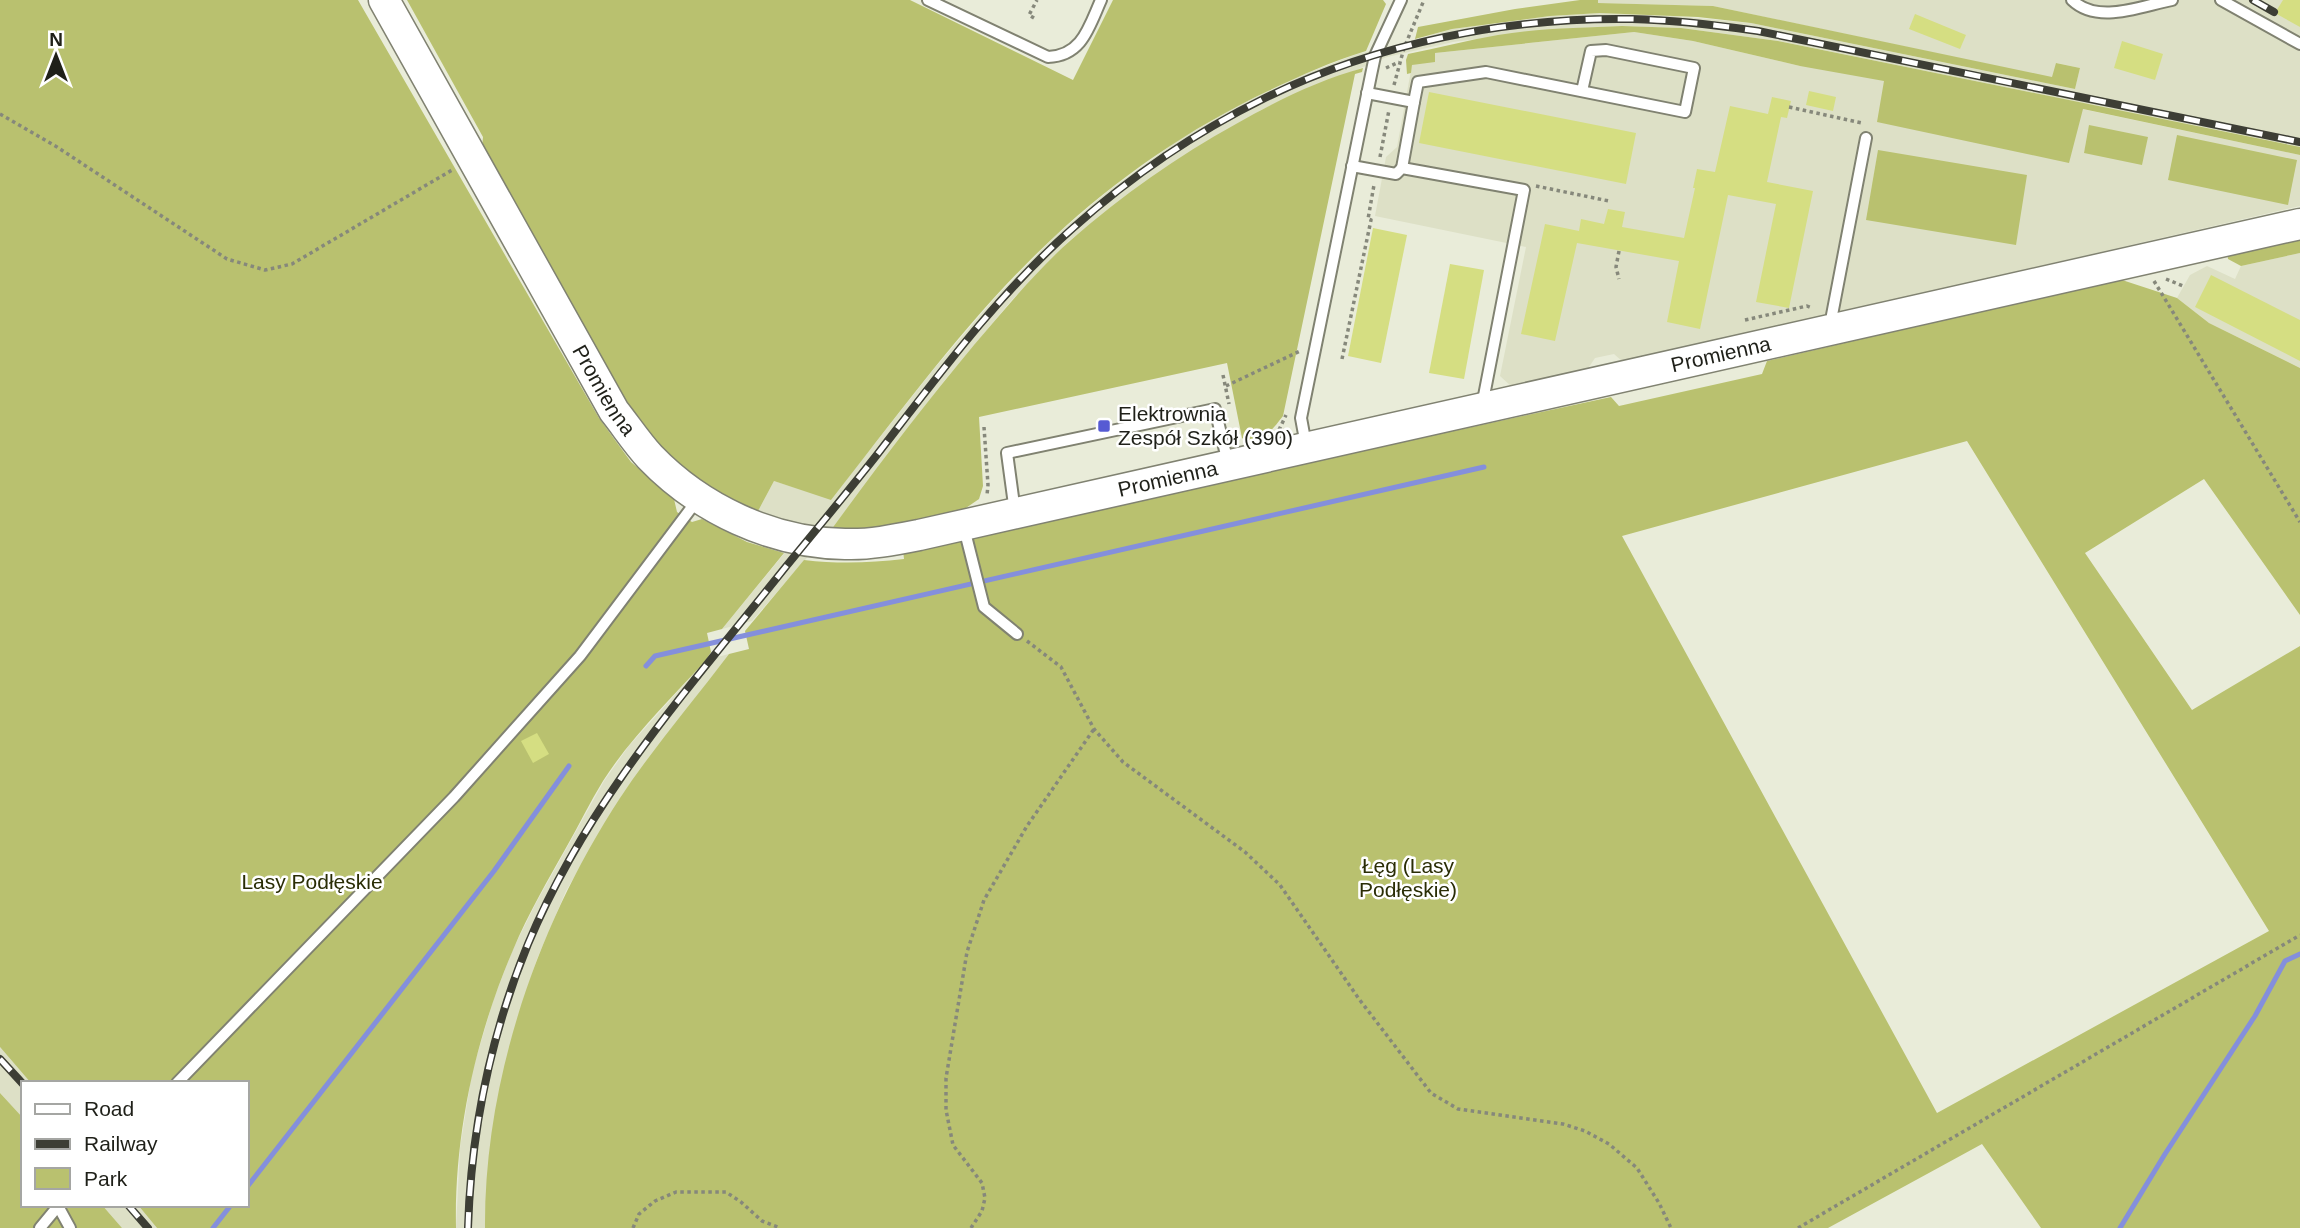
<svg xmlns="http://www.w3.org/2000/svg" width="2300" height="1228" font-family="Arial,sans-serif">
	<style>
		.built { fill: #dde0c6 }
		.green { fill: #b9c16f; fill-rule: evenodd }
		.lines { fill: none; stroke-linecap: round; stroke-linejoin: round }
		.stream { stroke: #848fdc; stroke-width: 5 }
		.building { fill: #d5de82 }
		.lane-casing { stroke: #808271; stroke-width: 14 }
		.secondary-casing { stroke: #808271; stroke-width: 33 }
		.path { stroke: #86887b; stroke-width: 3.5; stroke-dasharray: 3.5 3.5; stroke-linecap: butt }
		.lane { stroke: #fff; stroke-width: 10 }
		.secondary { stroke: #fff; stroke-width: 30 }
		.rail-casing { stroke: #3d3e35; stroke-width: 8 }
		.rail { stroke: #fff; stroke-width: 5; stroke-dasharray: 16; stroke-linecap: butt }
		.poi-dot { fill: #565bd3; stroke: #fff; stroke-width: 2.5 }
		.labels { text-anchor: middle; stroke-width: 5; stroke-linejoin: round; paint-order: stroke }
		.street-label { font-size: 21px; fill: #1f2019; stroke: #fff }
		.poi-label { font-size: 21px; fill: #1f2019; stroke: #fff; text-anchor: start }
		.park-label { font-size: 21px; fill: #2a2d05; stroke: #fff }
	</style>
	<rect width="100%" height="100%" fill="#e9ecd9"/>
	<g class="built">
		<polygon points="1598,0 2300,0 2300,147 1778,41 1681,28 1622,26 1557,29 1453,42 1387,57 1261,110 1070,240 1011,301 945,380 831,530 752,621 722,629 806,527 757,513 774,481 831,499 933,370 994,299 1054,237 1108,191 1177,141 1237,106 1305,74 1357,54 1398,45 1452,29 1550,16 1600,13 1650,14 1751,23 2075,89 2080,68 2057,63 2053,78 1713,6 1597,3"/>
		<polygon points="1634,32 1693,41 1800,66 1887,68 2300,155 2300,206 1623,362 1614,354 1595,358 1587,370 1512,387 1500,376 1526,247 1375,216 1386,157 1397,147 1412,65 1435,53"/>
		<polygon points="2300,253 2300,368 2209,323 2177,298 2190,275 2207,266 2235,279 2241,266"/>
		<polygon points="729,654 622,795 566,891 537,959 519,1014 499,1093 490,1151 485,1228 456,1228 460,1148 472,1072 494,998 513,949 536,903 604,781 628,747 706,660"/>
		<polygon points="0,1047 31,1083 23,1083 23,1118 0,1093"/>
		<polygon points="102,1205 138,1205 157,1228 122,1228"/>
	</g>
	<g class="green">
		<path d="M0 0H358L599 418 631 462 674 499 677 512 692 522 702 519 747 542 784 553 722 629 707 633 711 652 706 660C671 699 631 737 603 781 590 802 579 825 567 846 548 880 528 914 513 950 476 1036 454 1134 456 1228H157L138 1205H247V1083H31L0 1047Z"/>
		<path d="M407 0H910L1073 80 1113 0H1383L1386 4 1366 51C1332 61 1300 76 1268 91 1190 128 1117 178 1054 237 970 315 902 410 831 500L774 481 757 513 746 509 686 472 657 445 628 408 482 148 483 137Z"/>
		<polygon points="1580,0 1598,0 1598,3 1713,6 2052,77 2056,63 2080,68 2075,89 1751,23 1698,17 1600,13 1550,16 1452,29 1415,39 1418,27 1515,9"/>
		<path d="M1622 26 1681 28 1778 41 2300 147V155L2083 109 2069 163 1877 122 1884 81 1800 66 1693 41 1634 32 1435 53V62L1412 65 1411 73 1407 74 1406 60 1408 54C1438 48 1468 40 1498 35 1539 28 1581 28 1622 26Z"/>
		<path d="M1363 68 1362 72 1355 74 1283 416C1272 430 1265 440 1248 443L1242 438 1227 363 979 417 983 486 979 499 963 510 913 521C899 534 851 530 831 530 877 467 924 405 974 345 1005 309 1036 271 1071 240 1122 195 1178 156 1236 124 1276 101 1319 80 1363 68Z"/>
		<polygon points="2089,125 2148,137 2142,165 2084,153"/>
		<polygon points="2177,135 2297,160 2288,205 2168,180"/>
		<polygon points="1878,150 2027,175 2016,245 1866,220"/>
		<polygon points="2300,233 2300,253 2241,266 2228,259 2227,251"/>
		<path d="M2119 279 2177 298 2209 323 2300 368V615L2204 479 2085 553 2192 710 2300 646V1228H2041L1982 1144 1828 1228H485C484 1078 539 922 620 798 653 748 693 702 729 654L749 649 745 631 804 560C838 564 870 563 904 559L903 550 1611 397 1619 406 1762 374 1767 361ZM1967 441 2269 931 1937 1113 1622 536Z"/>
		<polygon points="0,1093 23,1118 23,1205 102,1205 122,1228 0,1228"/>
	</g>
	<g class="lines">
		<g class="stream">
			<polyline points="646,666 655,656 1484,467"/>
			<polyline points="247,1187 494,871 569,766"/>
			<polyline points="213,1228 231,1205"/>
			<polyline points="2120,1228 2165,1154 2255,1016 2285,961 2300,954"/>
		</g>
	</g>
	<g class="building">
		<polygon points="2283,0 2300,0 2300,27 2275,13"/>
		<polygon points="1915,14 1966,35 1960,49 1909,29"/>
		<polygon points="2122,41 2163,54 2155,80 2114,68"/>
		<polygon points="1809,91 1836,97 1833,111 1806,105"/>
		<polygon points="1429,92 1636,133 1626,184 1419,143"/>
		<polygon points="1772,97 1791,101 1787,118 1781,117 1767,182 1813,191 1789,308 1756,302 1776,204 1728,195 1700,329 1667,322 1679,261 1577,243 1555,341 1521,334 1545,224 1579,231 1581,219 1604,224 1608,209 1625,212 1622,227 1684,238 1695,188 1693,188 1697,169 1715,172 1730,106 1768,114"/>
		<polygon points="1373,228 1407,235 1381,363 1348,356"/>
		<polygon points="1450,264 1484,270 1464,379 1429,373"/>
		<polygon points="2211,275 2300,320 2300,361 2195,307"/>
		<polygon points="537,733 549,754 533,763 521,741"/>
	</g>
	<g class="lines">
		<defs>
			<g id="lane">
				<path d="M928 0 1048 57C1082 56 1089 27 1101 0"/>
				<path d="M2072 0C2098 25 2141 6 2172 0"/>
				<polyline points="2221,0 2300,44"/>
				<polyline points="1367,93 1414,102 1418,82 1486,72 1685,112 1694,68 1606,50 1591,51 1582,91"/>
				<polyline points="1352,166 1396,174 1402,168 1524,190 1482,406"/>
				<polyline points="1402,168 1414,102"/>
				<polyline points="1834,328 1832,315 1866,138"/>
				<polyline points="1306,445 1301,418 1371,75 1375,56 1401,0"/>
				<polyline points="1015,512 1007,453 1215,409 1228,463"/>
				<polyline points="964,528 984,607 1017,634"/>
				<polyline points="177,1083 454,797 580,656 698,499"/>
				<polyline points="58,1206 70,1228"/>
				<polyline points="40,1228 59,1205"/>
			</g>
			<g id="secondary">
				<path id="s1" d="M384 0 614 411C626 426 637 443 650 457 700 509 772 543 845 544 869 545 894 540 919 535L2300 224"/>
			</g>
		</defs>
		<use href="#lane" class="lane-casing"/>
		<use href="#secondary" class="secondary-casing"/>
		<g class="path">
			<polyline points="1034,18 1029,15 1037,0"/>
			<polyline points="1386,68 1399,62"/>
			<polyline points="1394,85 1404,48 1424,0"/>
			<polyline points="1789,107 1862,123"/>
			<polyline points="0,114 57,147 227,259 265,270 292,264 452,170"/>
			<polyline points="1380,157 1389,110"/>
			<polyline points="1536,186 1609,201"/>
			<polyline points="1619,251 1616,267 1619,279"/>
			<polyline points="2166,279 2183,286"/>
			<polyline points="2154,281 2300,522"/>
			<polyline points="1745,320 1807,306 1812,308"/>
			<polyline points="1342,359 1371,220 1368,219 1374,185"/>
			<polyline points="1223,375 1229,404"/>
			<polyline points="1226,386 1300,351"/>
			<polyline points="984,427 988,485 987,495"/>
			<polyline points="1279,430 1286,415"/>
			<polyline points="1027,641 1061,667 1094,729 1123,762 1245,852 1280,885 1359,999 1431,1093 1458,1109 1563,1124 1585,1131 1609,1144 1637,1168 1659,1203 1671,1228"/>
			<polyline points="633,1228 639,1214 655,1201 676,1192 726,1192 741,1202 762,1221 780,1228"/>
			<polyline points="971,1228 982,1211 985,1198 982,1183 953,1145 946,1110 946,1078 967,952 984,900 1027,826 1094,729"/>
			<polyline points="1798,1228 2300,935"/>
		</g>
		<use href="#lane" class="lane"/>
		<use href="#secondary" class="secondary"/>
		<defs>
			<g id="rail">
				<polyline points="2253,0 2274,12"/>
				<polyline points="0,1059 23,1084"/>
				<polyline points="128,1205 148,1228"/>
				<path d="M468 1228C471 1131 491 1034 528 944 588 800 688 689 784 569 815 531 846 494 876 456 937 377 998 294 1073 228 1130 177 1196 132 1265 98 1377 43 1508 17 1632 19 1675 20 1716 25 1758 31L2300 142"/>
			</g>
		</defs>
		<use href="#rail" class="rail-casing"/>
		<use href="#rail" class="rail"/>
	</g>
	<rect class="poi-dot" x="1097" y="419" width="14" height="14" rx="3.5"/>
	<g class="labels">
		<g class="street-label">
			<text dy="7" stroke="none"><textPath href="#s1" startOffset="1645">Promienna</textPath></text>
			<text dy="7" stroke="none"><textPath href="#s1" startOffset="448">Promienna</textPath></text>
			<text dy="7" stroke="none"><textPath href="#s1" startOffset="1078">Promienna</textPath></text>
		</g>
		<g class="poi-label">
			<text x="1118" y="421">Elektrownia<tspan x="1118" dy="24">Zespół Szkół (390)</tspan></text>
		</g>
		<g class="park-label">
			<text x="1408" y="873">Łęg (Lasy<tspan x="1408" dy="24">Podłęskie)</tspan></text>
			<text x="312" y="889">Lasy Podłęskie</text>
		</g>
	</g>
	<rect x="21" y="1081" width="228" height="126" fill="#ffffff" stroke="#a5a6a3" stroke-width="2"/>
	<rect x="35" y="1104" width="35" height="10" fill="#ffffff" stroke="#a5a6a3" stroke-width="2"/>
	<text x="84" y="1116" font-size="21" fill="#1f2019">Road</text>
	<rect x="35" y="1139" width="35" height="10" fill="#3d3e35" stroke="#a5a6a3" stroke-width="2"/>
	<text x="84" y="1151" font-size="21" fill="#1f2019">Railway</text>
	<rect x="35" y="1168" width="35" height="21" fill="#b9c16f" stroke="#a5a6a3" stroke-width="2"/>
	<text x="84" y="1186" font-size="21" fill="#1f2019">Park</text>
	<g transform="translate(56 56)" stroke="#ffffff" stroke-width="5" paint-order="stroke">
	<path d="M0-5L12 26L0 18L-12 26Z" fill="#1f2019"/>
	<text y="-10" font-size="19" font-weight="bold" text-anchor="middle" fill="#1f2019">N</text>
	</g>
</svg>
